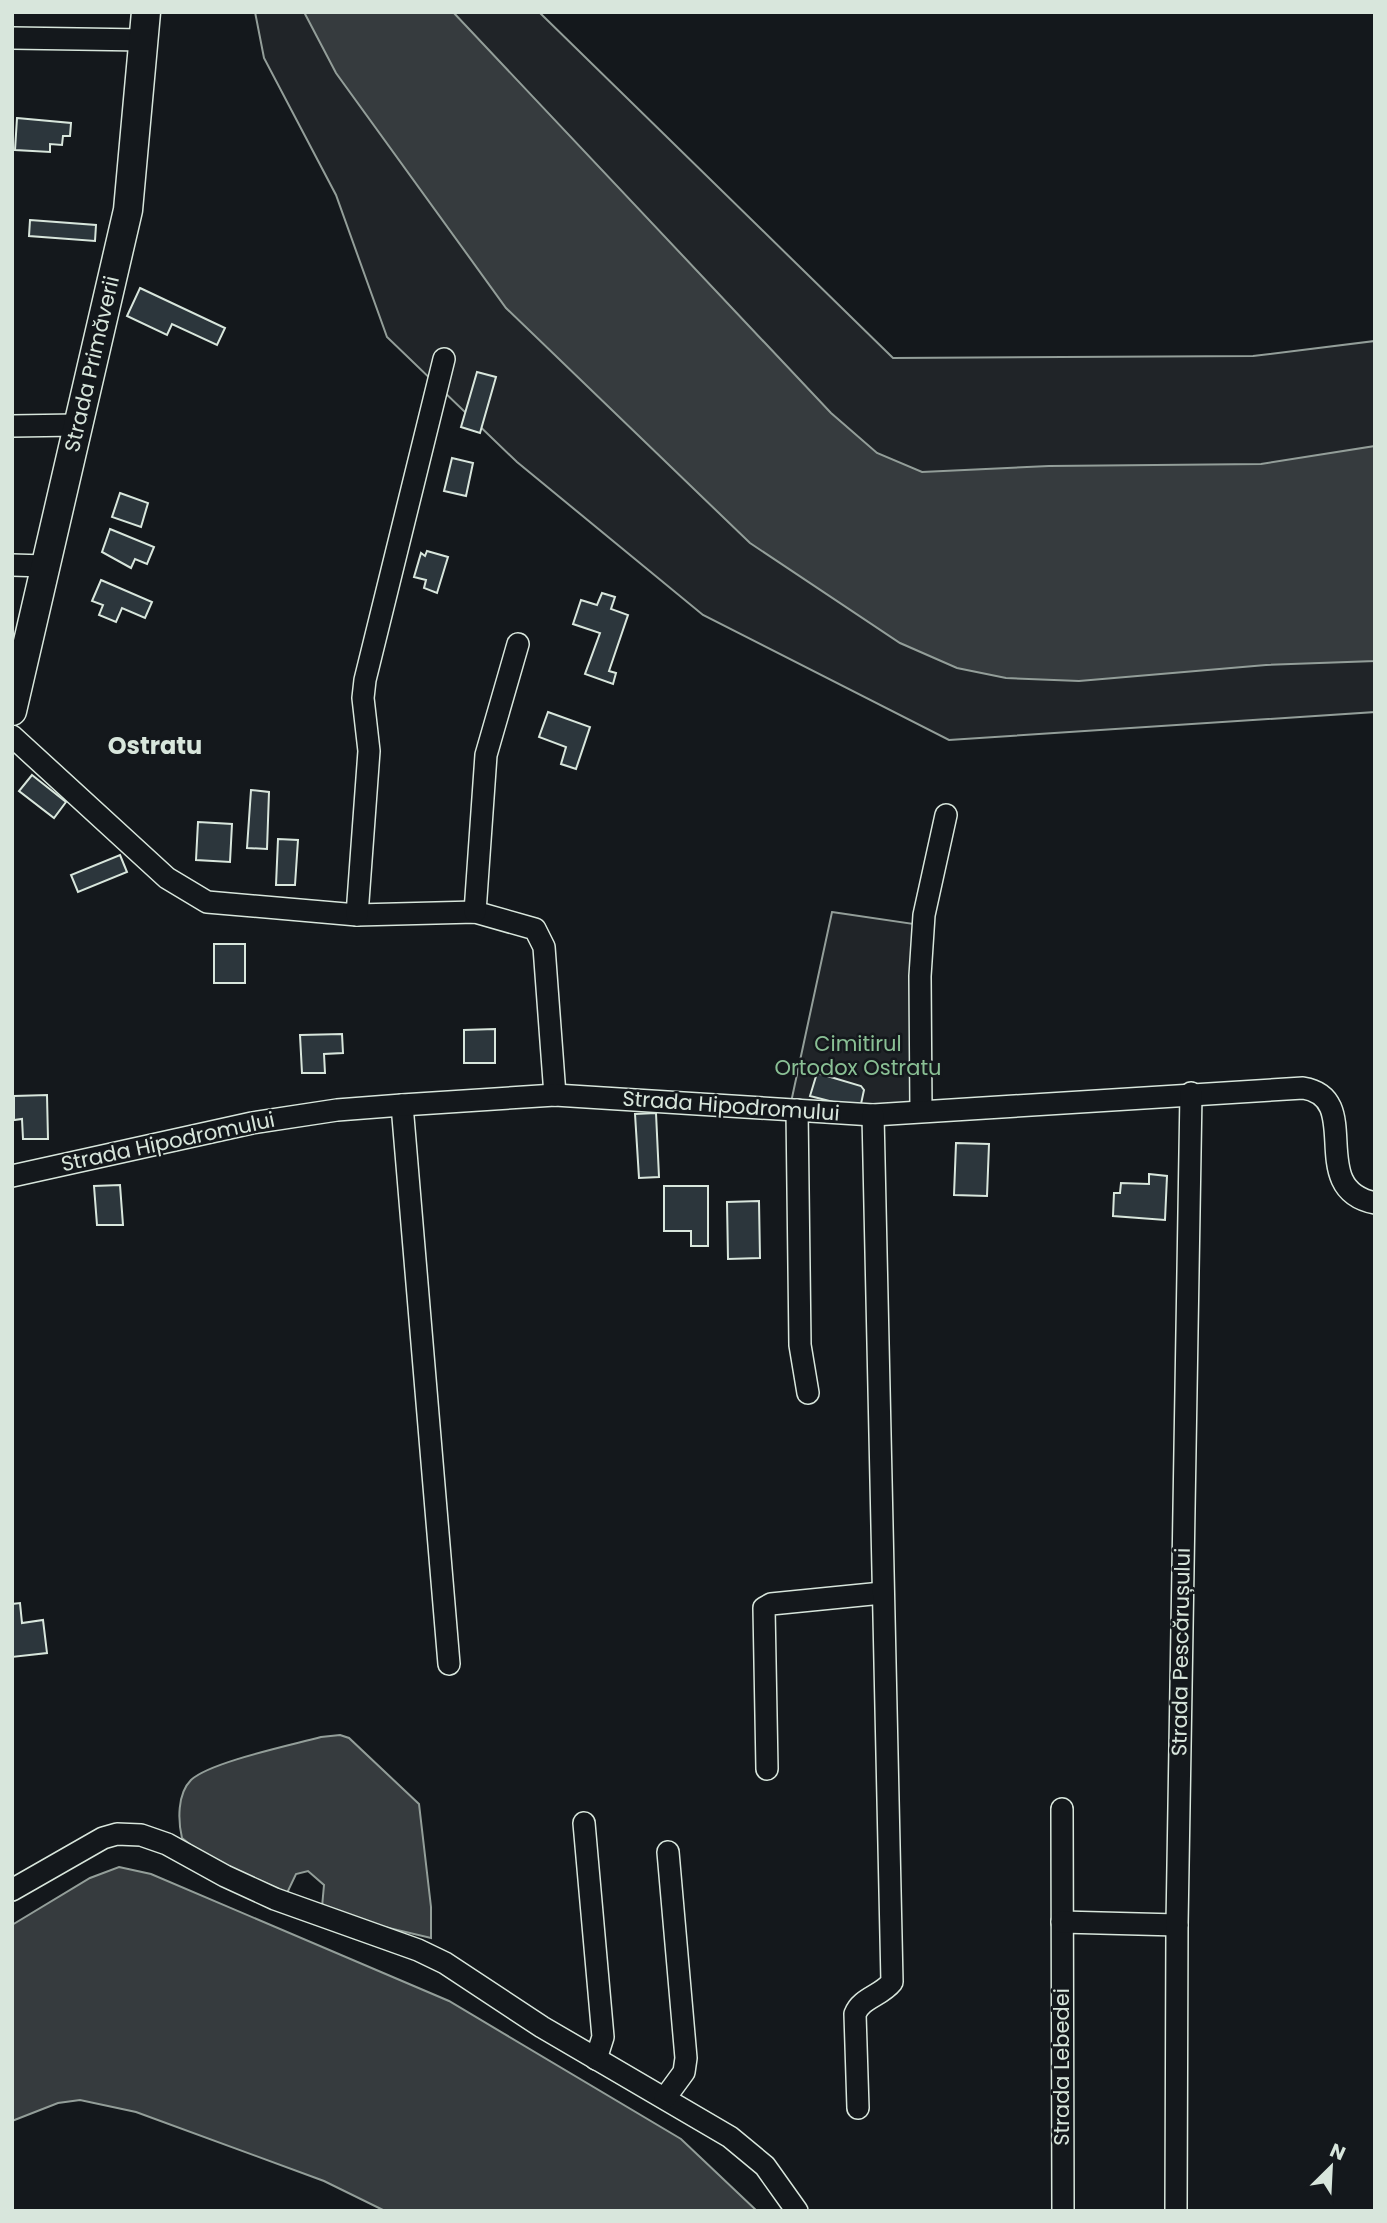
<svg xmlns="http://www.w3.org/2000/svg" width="1387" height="2223" font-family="Poppins,sans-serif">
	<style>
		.green { fill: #202428; stroke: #939e99; stroke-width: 2 }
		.water { fill: #363b3e; stroke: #939e99; stroke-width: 2 }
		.building { fill: #2c363c; stroke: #d8e6dc; stroke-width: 2 }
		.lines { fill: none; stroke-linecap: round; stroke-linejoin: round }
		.minor-casing { stroke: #d8e6dc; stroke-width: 24 }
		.major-casing { stroke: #d8e6dc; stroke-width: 31 }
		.minor { stroke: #14181c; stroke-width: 21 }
		.major { stroke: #14181c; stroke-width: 28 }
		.labels { text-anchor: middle; stroke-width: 5; stroke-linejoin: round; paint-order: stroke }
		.street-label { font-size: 21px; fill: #d8e6dc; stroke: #14181c }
		.park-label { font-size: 21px; fill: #8ac095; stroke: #14181c }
		.quarter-label { font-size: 24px; font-weight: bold; fill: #d8e6dc; stroke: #14181c }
	</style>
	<rect width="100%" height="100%" fill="#14181c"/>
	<g class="green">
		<polygon points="255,12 539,12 893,358 1253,356 1375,341 1375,712 949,740 703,615 517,462 387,337 336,195 264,58"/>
		<polygon points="832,912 914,924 912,1102 866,1110 790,1107"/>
	</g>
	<g class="water">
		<polygon points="304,12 453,12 831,413 877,453 922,472 1049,466 1261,464 1375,446 1375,661 1266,665 1079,681 1006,678 957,668 900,643 750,543 506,308 336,73"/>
		<path d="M340 1735 349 1738 419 1804 431 1907V1938L351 1919 322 1907 324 1885 308 1871 296 1874 287 1893 202 1854 182 1838C178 1821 177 1794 191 1780 210 1762 292 1745 321 1737Z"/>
		<polygon points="119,1867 151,1874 449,2001 681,2139 757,2211 385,2211 324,2181 136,2112 80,2100 58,2103 12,2121 12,1925 90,1878"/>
	</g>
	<g class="building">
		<polygon points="17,118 71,123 70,136 63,136 62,145 50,144 50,152 15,150"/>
		<polygon points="30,220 96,225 95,241 29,236"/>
		<polygon points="140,288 225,328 217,345 172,324 167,335 127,316"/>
		<polygon points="477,372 496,377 480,433 461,427"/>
		<polygon points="452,458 473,463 466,496 444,491"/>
		<polygon points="120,493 148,503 141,527 112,517"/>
		<polygon points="110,529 154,547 147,564 135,559 131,568 102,552"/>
		<polygon points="427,551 448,557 437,593 424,588 426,580 414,577 421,553 425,556"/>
		<polygon points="101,580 152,602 145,618 122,608 116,622 99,615 103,605 92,601"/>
		<polygon points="602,593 615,597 611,609 628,615 609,671 616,673 613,684 585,674 600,633 573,624 581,600 597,605"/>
		<polygon points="548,712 590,727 576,769 561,764 566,747 539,737"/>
		<polygon points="32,775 66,802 54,818 19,791"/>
		<polygon points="251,790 269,792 267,849 247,848"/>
		<polygon points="198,822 232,824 230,862 196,860"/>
		<polygon points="278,839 298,840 295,885 276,885"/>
		<polygon points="120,855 127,872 78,892 71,875"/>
		<rect x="214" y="944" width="31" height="39"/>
		<polygon points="495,1029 495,1063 464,1063 464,1030"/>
		<polygon points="342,1034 343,1053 324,1054 325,1073 302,1073 300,1035"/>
		<polygon points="817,1073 861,1086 864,1090 861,1104 849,1106 810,1096"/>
		<polygon points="47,1095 48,1139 23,1139 22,1119 14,1120 14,1096"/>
		<polygon points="656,1113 659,1177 639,1178 635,1114"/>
		<polygon points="956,1143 989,1144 987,1196 954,1195"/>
		<polygon points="1149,1174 1167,1176 1165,1220 1113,1216 1114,1193 1120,1193 1121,1183 1149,1184"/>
		<polygon points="120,1185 123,1225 97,1225 94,1186"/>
		<polygon points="664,1186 708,1186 708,1246 691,1246 691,1231 664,1231"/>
		<polygon points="759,1201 760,1258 728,1259 727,1202"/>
		<polygon points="20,1603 22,1623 43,1620 47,1653 12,1657 12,1604"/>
	</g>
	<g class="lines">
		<defs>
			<g id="minor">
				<polyline points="12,38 144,40"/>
				<polyline points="12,426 77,425"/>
				<polyline points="12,565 45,566"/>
				<polyline points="12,736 167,878 207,902 357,915 475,912 535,929 544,947 555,1095"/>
				<polyline points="475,912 486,755 518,644"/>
				<polyline points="357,915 369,751 363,698 365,680 444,359"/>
				<polyline points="402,1105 449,1664"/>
				<polyline points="797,1110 800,1345 808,1393"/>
				<polyline points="921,1111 920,976 924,915 946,815"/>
				<path d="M12 1176 252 1123 337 1110 402 1105 555 1095 873 1115 1303 1088C1366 1098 1304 1189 1375 1203"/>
				<polyline points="767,1769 764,1608 771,1604 882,1593"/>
				<polyline points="1062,1809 1063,2211"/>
				<polyline points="584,1823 603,2037 596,2059"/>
				<polyline points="12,1890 103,1838 117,1834 141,1835 167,1844 225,1876 275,1899 418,1950 445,1963 542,2027 730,2137 765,2166 797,2211"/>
				<polyline points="1062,1922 1177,1925"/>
				<polyline points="665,2098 684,2072 686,2058 668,1852"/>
				<path d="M858 2108 855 2014C861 1998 881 1996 892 1982L873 1115"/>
				<polyline points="1176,2211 1177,1925 1191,1093"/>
			</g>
			<polyline id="major" points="12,711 128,210 146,12"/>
		</defs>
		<use href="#minor" class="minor-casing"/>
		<use href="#major" class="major-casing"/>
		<use href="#minor" class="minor"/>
		<use href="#major" class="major"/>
	</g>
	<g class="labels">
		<g class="street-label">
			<text transform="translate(92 364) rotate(-77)" y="7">Strada Primăverii</text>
			<text transform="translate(731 1106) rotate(4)" y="7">Strada Hipodromului</text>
			<text transform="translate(168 1142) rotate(-12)" y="7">Strada Hipodromului</text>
			<text transform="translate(1181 1652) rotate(-89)" y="7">Strada Pescărușului</text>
			<text transform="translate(1062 2067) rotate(-90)" y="7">Strada Lebedei</text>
		</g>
		<g class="park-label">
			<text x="858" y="1051">Cimitirul<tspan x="858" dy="24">Ortodox Ostratu</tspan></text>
		</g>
		<g class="quarter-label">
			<text x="155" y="754">Ostratu</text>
		</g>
	</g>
	<rect width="1387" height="2223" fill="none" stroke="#d8e6dc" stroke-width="28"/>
	<g transform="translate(1331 2167) rotate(24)" stroke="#14181c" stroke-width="5" paint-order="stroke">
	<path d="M0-5L12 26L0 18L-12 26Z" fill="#d8e6dc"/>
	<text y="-10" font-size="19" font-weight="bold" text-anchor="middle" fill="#d8e6dc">N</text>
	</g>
</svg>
